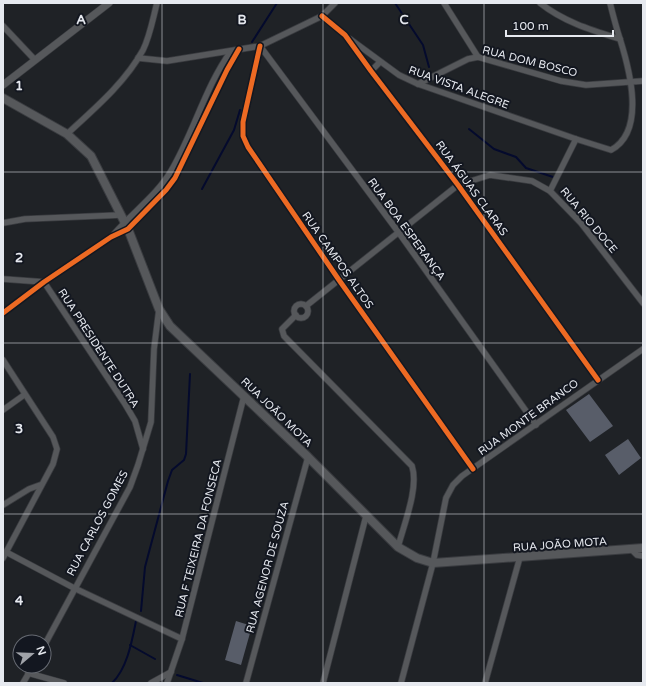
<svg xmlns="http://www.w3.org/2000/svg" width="646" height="686" font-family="'Varela Round',sans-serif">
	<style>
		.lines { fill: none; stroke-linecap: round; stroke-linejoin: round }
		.stream { stroke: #040a2d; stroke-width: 2 }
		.building { fill: #585d69 }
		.minor-casing { stroke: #3a3c40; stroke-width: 7 }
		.tertiary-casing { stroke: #3a3c40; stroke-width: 8 }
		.secondary-casing { stroke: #3a3c40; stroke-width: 10 }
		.minor { stroke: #56585b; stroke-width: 5.5 }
		.tertiary { stroke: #56585b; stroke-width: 7 }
		.secondary { stroke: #56585b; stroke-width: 8 }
		.cycleway-casing { stroke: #131720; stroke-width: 8 }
		.cycleway { stroke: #ed6a23; stroke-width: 5 }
		.grid { fill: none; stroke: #e6e9ef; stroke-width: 1; stroke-opacity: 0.55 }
		.labels { text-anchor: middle; stroke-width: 4; stroke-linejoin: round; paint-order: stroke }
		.street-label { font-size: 11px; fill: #e6e9ef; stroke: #131720 }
		.grid-label { font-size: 13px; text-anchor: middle; font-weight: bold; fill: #e6e9ef; stroke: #131720; stroke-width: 4; stroke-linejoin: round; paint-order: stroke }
	</style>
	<rect width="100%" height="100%" fill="#1f2226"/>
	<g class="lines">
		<g class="stream">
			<polyline points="395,3 423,45 429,67"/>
			<polyline points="252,42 277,3"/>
			<polyline points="469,129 494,149 516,157 526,168 556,178"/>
			<polyline points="202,189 234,130 240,110"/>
			<polyline points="141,611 145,567 168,481 172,470 184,460 186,454 190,374"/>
			<polyline points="130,645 155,659"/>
			<polyline points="177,675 203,683"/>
			<path d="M112 683C127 669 132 641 136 621"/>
		</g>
	</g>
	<g class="building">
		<polygon points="589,394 613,426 590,442 566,410"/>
		<polygon points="628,439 641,458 619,475 605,455"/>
		<polygon points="236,621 252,626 241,665 225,660"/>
	</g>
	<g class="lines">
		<defs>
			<g id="minor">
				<polyline points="444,3 478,57"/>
				<path d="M540 3C564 22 591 30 620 39"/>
				<polyline points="322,16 345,35 371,71 458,185 598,380"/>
				<polyline points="3,26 35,60"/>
				<polyline points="350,39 399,75 418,84 576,139"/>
				<polyline points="260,46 243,122 243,136 248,147 339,280 473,469"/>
				<polyline points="260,46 399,233 536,425"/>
				<polyline points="138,58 167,61 260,46 322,16 335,3"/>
				<polyline points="371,71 380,62"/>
				<polyline points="418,84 468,59 478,57 561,81 586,85 643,81"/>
				<path d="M67 134C94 109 125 83 143 50 150 36 153 18 157 3"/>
				<path d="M550 191 576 139 611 150C646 131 630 71 620 39 616 27 613 15 610 3"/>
				<polyline points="3,223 25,219 121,215"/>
				<path d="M114 234C133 212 157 195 171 171 194 132 205 87 231 51"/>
				<polyline points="3,279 44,282 125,404 135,421 143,449"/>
				<circle cx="301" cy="311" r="7"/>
				<polyline points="306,306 458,185 490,175 532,181 550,191 581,223 643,303"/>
				<polyline points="3,313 44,282 111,237 128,229 166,190 175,178 227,70 239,49"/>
				<path d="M296 315 282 329 284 336 412 466C419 488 404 524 398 547"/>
				<polyline points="3,360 53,437 57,449 53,464 3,558"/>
				<polyline points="3,410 24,395"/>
				<polyline points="3,505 29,489 40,485"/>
				<polyline points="632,550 637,555 643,556"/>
				<polyline points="6,552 74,588 182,639"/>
				<polyline points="44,646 130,487 138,465 151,422 154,349 159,309"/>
				<polyline points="28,673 64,683"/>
				<polyline points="23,683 33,666"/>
				<polyline points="151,683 171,672"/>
				<polyline points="167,683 182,639 244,396"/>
				<polyline points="246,683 308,457"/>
				<polyline points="323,683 366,516"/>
				<polyline points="401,683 433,563 446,498 453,485 462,476 643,349"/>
				<polyline points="485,683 520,557"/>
			</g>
			<polyline id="tertiary" points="3,85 109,3"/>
			<polyline id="secondary" points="3,98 67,134 91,156 128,229 159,309 170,326 308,457 398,547 417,558 433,563 643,548"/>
		</defs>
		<use href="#minor" class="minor-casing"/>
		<use href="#tertiary" class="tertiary-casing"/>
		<use href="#secondary" class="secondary-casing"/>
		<use href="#minor" class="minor"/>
		<use href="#tertiary" class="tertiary"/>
		<use href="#secondary" class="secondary"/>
		<defs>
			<g id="cycleway">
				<polyline points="322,16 345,35 371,71 458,185 598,380"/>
				<polyline points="260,46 243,122 243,136 248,147 339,280 473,469"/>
				<polyline points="3,313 44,282 111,237 128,229 166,190 175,178 227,70 239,49"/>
			</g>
		</defs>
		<use href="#cycleway" class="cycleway-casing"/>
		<use href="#cycleway" class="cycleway"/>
	</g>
	<path class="grid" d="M162 3V683M323 3V683M484 3V683M3 172H643M3 343H643M3 514H643"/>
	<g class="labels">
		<g class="street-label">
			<text transform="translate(530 61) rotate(14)" y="4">RUA DOM BOSCO</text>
			<text transform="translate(459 87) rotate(20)" y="4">RUA VISTA ALEGRE</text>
			<text transform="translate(472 188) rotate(54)" y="4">RUA ÁGUAS CLARAS</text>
			<text transform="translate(589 220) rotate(50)" y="4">RUA RIO DOCE</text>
			<text transform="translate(407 229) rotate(54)" y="4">RUA BOA ESPERANÇA</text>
			<text transform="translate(338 260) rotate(55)" y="4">RUA CAMPOS ALTOS</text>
			<text transform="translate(99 348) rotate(57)" y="4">RUA PRESIDENTE DUTRA</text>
			<text transform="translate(277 412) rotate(44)" y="4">RUA JOÃO MOTA</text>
			<text transform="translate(528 417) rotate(-36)" y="4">RUA MONTE BRANCO</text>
			<text transform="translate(97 523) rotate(-62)" y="4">RUA CARLOS GOMES</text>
			<text transform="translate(198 538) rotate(-76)" y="4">RUA F TEIXEIRA DA FONSECA</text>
			<text transform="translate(560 544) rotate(-4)" y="4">RUA JOÃO MOTA</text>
			<text transform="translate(267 567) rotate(-75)" y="4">RUA AGENOR DE SOUZA</text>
		</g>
	</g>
	<g class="grid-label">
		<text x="81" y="24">A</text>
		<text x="242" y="24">B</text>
		<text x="404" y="24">C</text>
		<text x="19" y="90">1</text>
		<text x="19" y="262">2</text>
		<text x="19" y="433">3</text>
		<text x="19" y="605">4</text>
	</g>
	<rect width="646" height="686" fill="none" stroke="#e6e9ef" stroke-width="8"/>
	<g transform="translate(32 654) rotate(71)"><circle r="19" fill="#131720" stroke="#676b73"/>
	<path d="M0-3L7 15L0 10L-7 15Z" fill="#a0a3a9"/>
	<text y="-6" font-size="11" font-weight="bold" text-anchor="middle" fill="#e6e9ef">N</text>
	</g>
	<path d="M506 30v6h107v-6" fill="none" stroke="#e6e9ef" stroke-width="2"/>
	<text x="512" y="30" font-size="12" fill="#e6e9ef" stroke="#131720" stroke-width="3" paint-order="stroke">100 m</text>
</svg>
